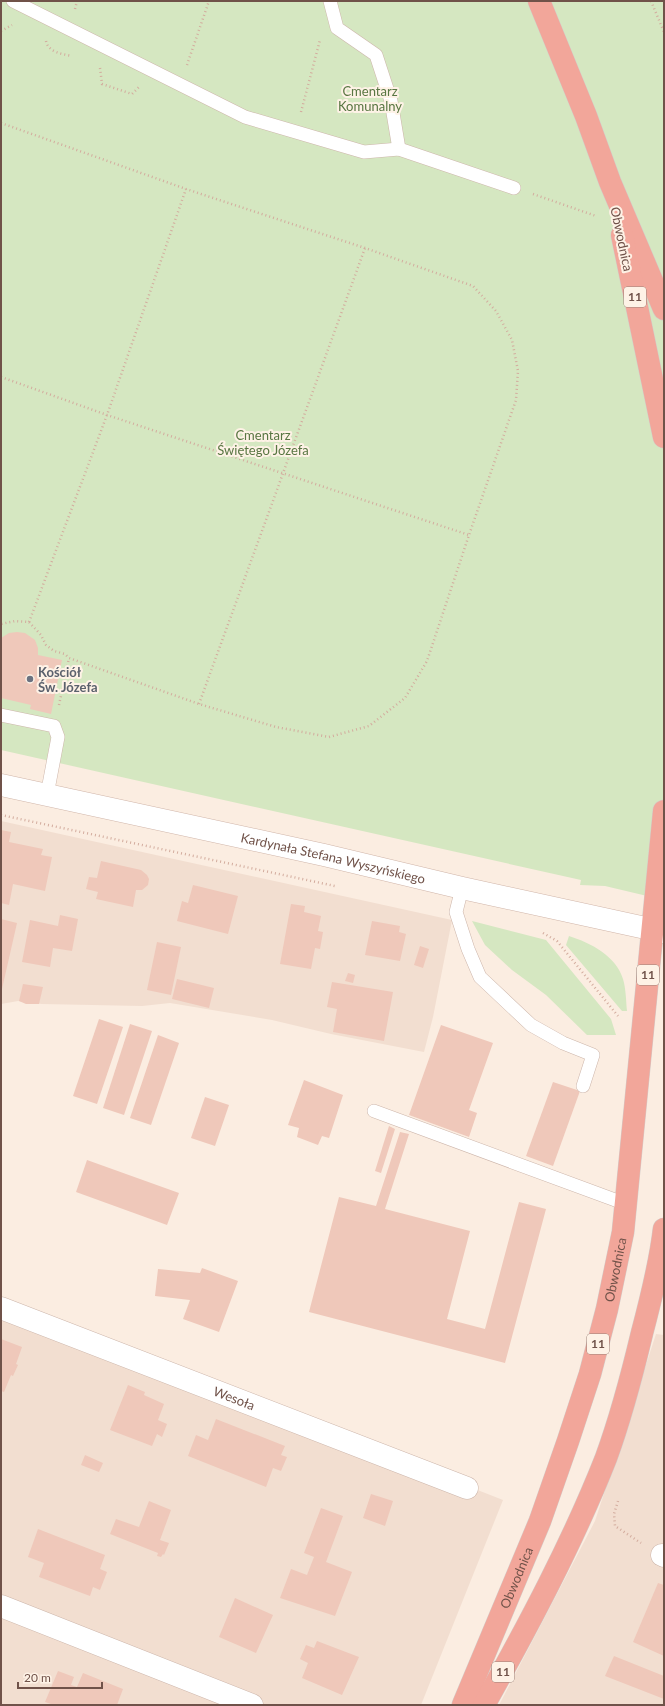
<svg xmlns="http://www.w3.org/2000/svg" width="665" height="1706" font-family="Lato,sans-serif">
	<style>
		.residential { fill: #f2ded0 }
		.green { fill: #d5e7c1 }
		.building { fill: #efc8ba }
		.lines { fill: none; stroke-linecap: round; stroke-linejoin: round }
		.lane-casing { stroke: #cdb6ab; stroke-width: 14 }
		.street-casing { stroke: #cdb6ab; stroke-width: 23 }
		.secondary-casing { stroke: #d0b5a9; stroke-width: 23 }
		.highway-casing { stroke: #d4cbc8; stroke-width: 23 }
		.path { stroke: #d3ac9e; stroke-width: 2.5; stroke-dasharray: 1 3; stroke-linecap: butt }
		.lane { stroke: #fff; stroke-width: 13 }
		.street { stroke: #fff; stroke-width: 22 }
		.secondary { stroke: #fff; stroke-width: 22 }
		.highway { stroke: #f2a69a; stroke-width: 22 }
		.worship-dot { fill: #6b7280; stroke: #fef2e6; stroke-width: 1.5 }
		.labels { text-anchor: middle; stroke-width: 4; stroke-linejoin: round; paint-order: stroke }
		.shield { fill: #fef2e6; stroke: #9b8278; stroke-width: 1 }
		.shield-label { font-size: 12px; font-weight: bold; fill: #705249 }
		.park-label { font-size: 13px; fill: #587642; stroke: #fef2e6 }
		.street-label { font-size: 13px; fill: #705249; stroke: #fef2e6 }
		.worship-label { font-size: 13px; font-weight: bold; fill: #5b616d; stroke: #fef2e6; text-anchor: start }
	</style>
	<rect width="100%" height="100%" fill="#fbede1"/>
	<g class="residential">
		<polygon points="1,821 452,920 433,1017 424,1052 331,1034 272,1020 170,1003 142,1006 42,1004 18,1001 1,1004"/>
		<polygon points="1,1303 503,1500 421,1705 1,1705"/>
		<polygon points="656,1334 664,1335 664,1705 499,1705 595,1521"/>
	</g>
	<g class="green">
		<polygon points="1,1 664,1 664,900 605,886 580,885 581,880 1,750"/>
		<polygon points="472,921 546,940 611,1019 616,1035 587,1035 546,995 512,970 485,945"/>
		<path d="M569 936C591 943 616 956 623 979 626 989 626 1001 627 1011H622L566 945Z"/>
	</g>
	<g class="building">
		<polygon points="17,632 25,633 35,640 38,648 38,655 62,660 51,714 30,709 31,705 1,698 1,638 9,633"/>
		<polygon points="1,830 11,832 9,842 43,849 41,855 52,857 45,891 13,884 9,905 1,903"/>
		<polygon points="101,861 141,870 147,875 149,879 148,885 142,890 136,890 133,907 96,899 98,892 86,889 89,877 97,878"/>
		<polygon points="193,885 238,896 228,934 177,921 182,901 188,903"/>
		<polygon points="291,904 305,906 304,912 321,916 318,931 323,932 320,949 315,948 311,969 280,964"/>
		<polygon points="60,915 78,919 72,951 53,948 50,967 22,962 30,920 58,926"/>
		<polygon points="1,919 17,923 2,989 1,989"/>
		<polygon points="372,921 400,926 399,932 406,934 400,961 365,955"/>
		<polygon points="157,942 181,947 171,995 147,990"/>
		<polygon points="420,946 429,949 423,968 414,965"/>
		<polygon points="348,973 355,975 353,983 345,981"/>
		<polygon points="177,979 214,988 209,1008 172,999"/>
		<polygon points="332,982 393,992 384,1041 333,1032 337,1009 327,1007"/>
		<polygon points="23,984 43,987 39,1004 26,1004 19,1001"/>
		<polygon points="99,1019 123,1027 97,1104 73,1096"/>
		<polygon points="130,1024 152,1031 124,1115 103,1108"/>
		<polygon points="441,1025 493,1043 469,1110 477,1113 469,1137 409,1115"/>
		<polygon points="158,1035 179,1043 151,1125 130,1118"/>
		<polygon points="304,1080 343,1095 329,1138 322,1136 318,1145 297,1137 299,1128 288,1125"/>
		<polygon points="553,1082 580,1091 553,1166 526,1156"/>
		<polygon points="205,1097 229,1105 215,1146 191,1138"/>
		<polygon points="389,1126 395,1129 381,1173 375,1171"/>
		<polygon points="400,1132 409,1134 385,1209 470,1231 447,1319 485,1329 519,1202 546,1209 505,1363 309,1312 339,1197 376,1206"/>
		<polygon points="87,1160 179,1193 167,1225 76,1192"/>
		<polygon points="202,1268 238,1281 219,1332 183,1319 190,1300 155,1296 158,1269 200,1273"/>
		<polygon points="1,1339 22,1347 16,1364 18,1365 13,1376 11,1375 4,1392 1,1391"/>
		<polygon points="128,1385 145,1392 144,1395 164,1404 158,1420 167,1424 162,1437 157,1434 152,1446 110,1430"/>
		<polygon points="216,1419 285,1446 281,1455 287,1457 281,1471 273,1468 266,1487 188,1456 196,1435 208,1440"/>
		<polygon points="85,1455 103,1463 99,1472 81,1465"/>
		<polygon points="371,1494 393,1501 385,1526 363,1518"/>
		<polygon points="149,1501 171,1510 160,1540 169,1543 164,1555 163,1554 161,1557 157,1556 158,1553 110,1534 116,1519 139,1527"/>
		<polygon points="321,1508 343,1516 326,1562 352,1572 335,1616 280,1598 291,1569 307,1575 314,1557 304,1553"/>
		<polygon points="38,1529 105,1555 100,1569 107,1572 100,1590 93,1587 90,1596 39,1577 44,1563 28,1557"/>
		<polygon points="658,1583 664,1585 664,1656 633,1642"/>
		<polygon points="235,1598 273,1615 256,1653 219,1637"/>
		<polygon points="317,1641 359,1657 342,1695 302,1678 308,1663 300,1659 306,1645 314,1648"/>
		<polygon points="614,1656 664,1676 664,1699 605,1676"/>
		<polygon points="58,1671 74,1677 71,1685 77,1687 83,1673 123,1689 117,1705 54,1705 45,1702"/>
	</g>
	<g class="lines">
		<defs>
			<g id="lane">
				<polyline points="13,1 245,117 364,152 399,149 514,188"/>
				<polyline points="330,1 337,28 376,55 391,101 399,149"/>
				<polyline points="1,715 54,726 58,737 47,795"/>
				<polyline points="462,888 456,912 468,949 480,977 531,1025 563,1043 593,1055 583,1086"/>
				<polyline points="374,1111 626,1204"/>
			</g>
			<g id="street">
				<path id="s1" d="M1 1308 467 1488"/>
				<polyline points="662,1555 664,1556"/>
				<polyline points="1,1606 252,1705"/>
			</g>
			<g id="secondary">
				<path id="s2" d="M1 785 324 855 462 888 664 932"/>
			</g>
			<g id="highway">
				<polyline points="539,1 586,116 610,182 664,309"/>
				<polyline points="622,235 664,437"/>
				<path id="s3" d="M463 1705 540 1521 568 1441 590 1374 607 1309 623 1232 664 811"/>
				<path d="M484 1705C528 1626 573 1542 606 1458 621 1417 632 1375 642 1333 651 1299 660 1264 664 1229"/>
			</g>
		</defs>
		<use href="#lane" class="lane-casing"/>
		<use href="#street" class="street-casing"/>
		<use href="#secondary" class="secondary-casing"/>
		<use href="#highway" class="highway-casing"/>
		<g class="path">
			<polyline points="651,1 664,32"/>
			<polyline points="75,9 77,1"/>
			<polyline points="1,31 12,25"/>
			<path d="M46 41C48 52 62 54 72 56"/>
			<polyline points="187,65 209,1"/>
			<polyline points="100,68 102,84 132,94 139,87"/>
			<polyline points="301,112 320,40"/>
			<polyline points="1,123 186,189 365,248 473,286 496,311 512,340 518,371 516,400 469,535 427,661 405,698 369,726 329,737 276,727 199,704 69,658 65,654 54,651 46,645 41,635 29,622 15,621 1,624"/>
			<polyline points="533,194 596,216"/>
			<polyline points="1,377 107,415 469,535"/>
			<polyline points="29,622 107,415 186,189"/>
			<polyline points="199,704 365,248"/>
			<polyline points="59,705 69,658"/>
			<polyline points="1,815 335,886"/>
			<polyline points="543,933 557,941 618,1016"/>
			<polyline points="618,1501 614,1514 615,1526 641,1543"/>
		</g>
		<use href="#lane" class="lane"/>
		<use href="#street" class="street"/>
		<use href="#secondary" class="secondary"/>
		<use href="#highway" class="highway"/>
	</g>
	<circle class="worship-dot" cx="30" cy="679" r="4"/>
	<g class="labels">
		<g class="shield">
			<rect x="624" y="287" width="22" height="20" rx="3"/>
			<rect x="637" y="965" width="22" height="20" rx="3"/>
			<rect x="587" y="1334" width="22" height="20" rx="3"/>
			<rect x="492" y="1662" width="22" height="20" rx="3"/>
		</g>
		<g class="shield-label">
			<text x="635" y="301">11</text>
			<text x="648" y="979">11</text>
			<text x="598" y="1348">11</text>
			<text x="503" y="1676">11</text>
		</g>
		<g class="park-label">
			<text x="370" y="96">Cmentarz<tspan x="370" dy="15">Komunalny</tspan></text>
			<text x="263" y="440">Cmentarz<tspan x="263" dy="15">Świętego Józefa</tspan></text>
		</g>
		<g class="street-label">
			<text transform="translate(622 239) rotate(78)" y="5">Obwodnica</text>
			<text dy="5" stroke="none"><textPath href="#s2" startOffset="340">Kardynała Stefana Wyszyńskiego</textPath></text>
			<text dy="5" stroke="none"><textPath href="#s3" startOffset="462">Obwodnica</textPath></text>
			<text dy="5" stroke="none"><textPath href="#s1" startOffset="250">Wesoła</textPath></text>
			<text dy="5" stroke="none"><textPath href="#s3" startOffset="138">Obwodnica</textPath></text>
		</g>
		<g class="worship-label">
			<text x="38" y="677">Kościół<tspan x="38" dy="15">Św. Józefa</tspan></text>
		</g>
	</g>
	<rect width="665" height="1706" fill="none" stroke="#705249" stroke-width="4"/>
	<path d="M18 1682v6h84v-6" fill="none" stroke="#705249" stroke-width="2"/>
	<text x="24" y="1682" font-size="12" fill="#705249" stroke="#fef2e6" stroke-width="3" paint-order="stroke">20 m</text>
</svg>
